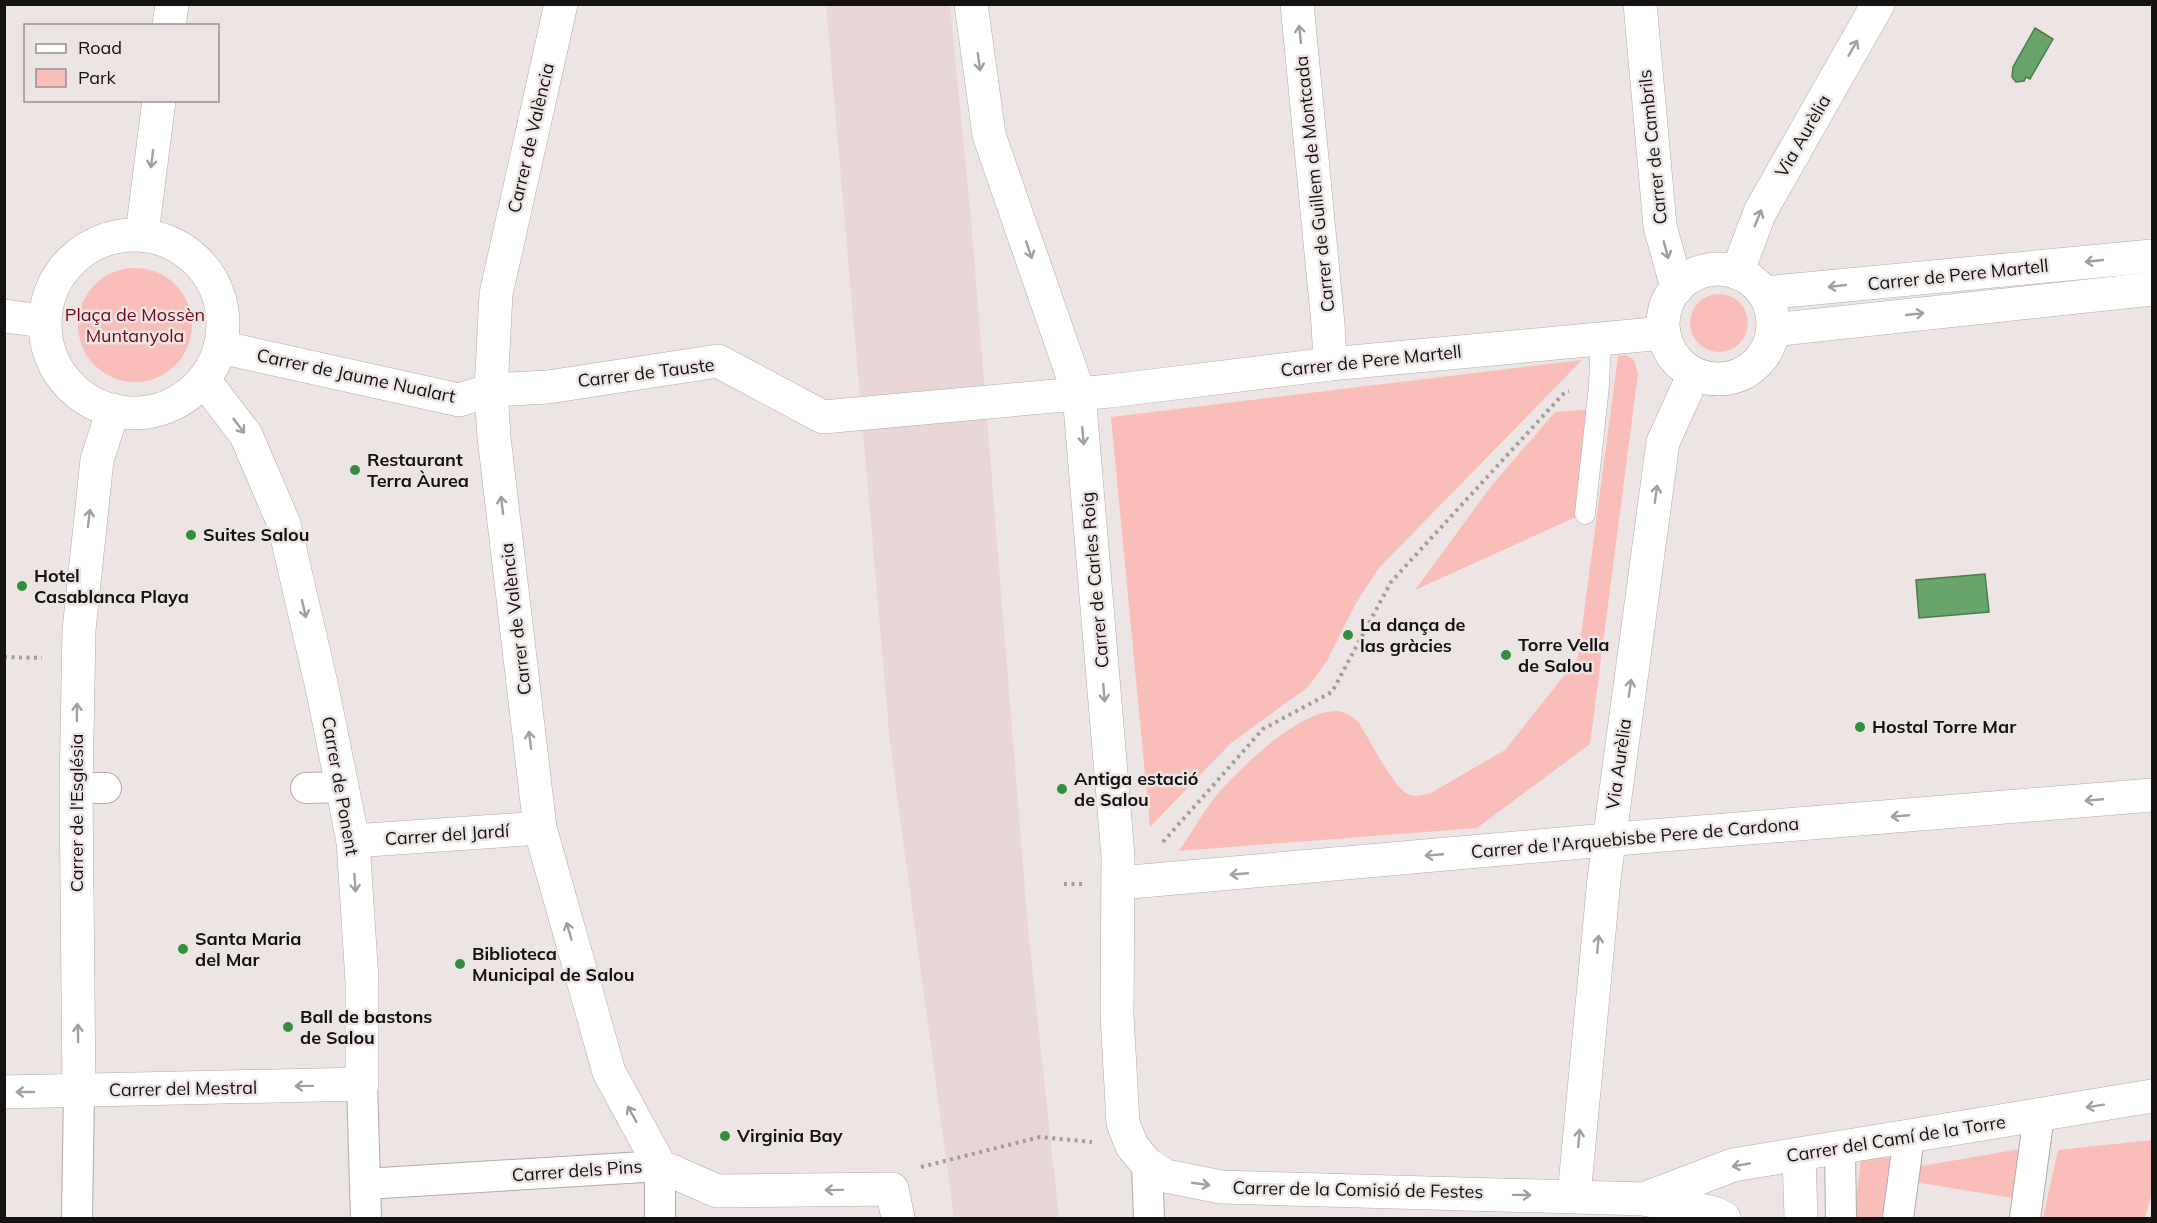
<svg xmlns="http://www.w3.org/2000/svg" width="2157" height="1223" font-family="Mulish,sans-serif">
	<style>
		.built { fill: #e8d7d6 }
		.green { fill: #fabeba }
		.water { fill: #69a56b; stroke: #507950; stroke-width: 1.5 }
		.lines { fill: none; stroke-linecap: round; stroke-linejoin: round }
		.service-casing { stroke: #b2abaa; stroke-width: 21 }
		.pedestrian-casing { stroke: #b2abaa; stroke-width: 32 }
		.minor-casing { stroke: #b2abaa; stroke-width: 34 }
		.path { stroke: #a29c9b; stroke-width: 4; stroke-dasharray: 3 4.5; stroke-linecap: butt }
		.service { stroke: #fff; stroke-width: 20 }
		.pedestrian { stroke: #fff; stroke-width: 30 }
		.minor { stroke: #fff; stroke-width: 33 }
		.oneway { stroke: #a1a0a0 }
		.poi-dot { fill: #348d3d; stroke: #ede5e4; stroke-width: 2 }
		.labels { text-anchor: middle; stroke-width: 5; stroke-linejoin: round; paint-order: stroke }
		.street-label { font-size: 18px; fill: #151212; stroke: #ede5e4 }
		.park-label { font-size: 18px; fill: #720816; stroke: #ede5e4 }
		.poi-label { font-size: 18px; font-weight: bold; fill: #151212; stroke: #ede5e4; text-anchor: start }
	</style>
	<rect width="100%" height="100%" fill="#ede5e4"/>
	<polygon class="built" points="826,5 950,5 971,220 1029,939 1059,1218 954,1218 890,743"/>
	<g class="green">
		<circle cx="135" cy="325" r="57"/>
		<circle cx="1719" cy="323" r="29"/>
		<path d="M1626 355 1634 360 1638 373 1590 744 1477 828 1179 851C1190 835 1200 817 1212 801 1234 773 1299 709 1337 711 1345 712 1351 716 1358 721 1368 737 1392 784 1406 793 1413 798 1421 795 1429 794L1505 750 1578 658 1618 356Z"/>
		<polygon points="1582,360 1379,568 1356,603 1327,661 1308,687 1231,743 1150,827 1111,417"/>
		<polygon points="1592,409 1576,517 1415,590 1492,485 1555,412"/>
		<polygon points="2152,1140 2152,1193 2145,1218 2043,1218 2058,1150"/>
		<polygon points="2020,1149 2012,1198 1914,1182 1916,1167"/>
		<polygon points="1861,1158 1896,1158 1886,1218 1854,1218"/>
	</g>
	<g class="water">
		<polygon points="2035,28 2053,39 2030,79 2026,77 2024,81 2016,82 2012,77 2013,67"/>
		<polygon points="1985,574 1989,612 1919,618 1916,580"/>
	</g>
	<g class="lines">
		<defs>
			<polyline id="service" points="1585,514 1599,386 1600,358 1604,338"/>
			<g id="pedestrian">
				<polyline points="76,788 106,788"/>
				<polyline points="306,788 342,787"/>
				<polyline points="362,1084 366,1218"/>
				<polyline points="1840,1149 1841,1218"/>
				<polyline points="1147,1164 1149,1218"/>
				<polyline points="365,1184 660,1166 660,1218"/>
				<polyline points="77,1218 79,1092"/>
				<polyline points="1898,1218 1909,1137"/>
				<polyline points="2025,1218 2039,1115"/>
			</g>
			<g id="minor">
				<polyline points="561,4 496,294 491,390 494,437 540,828 609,1072 660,1166 717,1191 892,1189 898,1218"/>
				<polyline points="971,4 989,135 1079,394 1118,856 1117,1015 1123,1123 1132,1146 1147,1164 1166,1176 1221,1187 1644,1199 1715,1213 1724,1218"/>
				<polyline points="1297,4 1328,324 1330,364"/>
				<polyline points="1640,4 1660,226 1677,288"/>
				<polyline points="169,26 172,4"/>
				<polyline points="142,234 159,100"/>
				<circle cx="134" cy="324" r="89"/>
				<circle cx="1718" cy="324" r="55"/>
				<polyline points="1737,273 1760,212 1878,4"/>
				<polyline points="1764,293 2152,256"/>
				<polyline points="4,316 44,321"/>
				<polyline points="1773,330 2152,289"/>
				<polyline points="220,347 459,400 491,390 548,387 718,361 823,417 1110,391 1330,364 1664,333"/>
				<polyline points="353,841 540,828"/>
				<polyline points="1119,883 1651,836 2152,795"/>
				<polyline points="4,1092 362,1084 362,981 353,841 323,692 284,524 246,435 204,380"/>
				<polyline points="79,1092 76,788 79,630 97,460 113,410"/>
				<polyline points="1799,1156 1801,1218"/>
				<polyline points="1574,1196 1604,879 1663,442 1694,374"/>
				<polyline points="1644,1199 1733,1165 2152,1096"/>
			</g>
		</defs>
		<use href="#service" class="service-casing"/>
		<use href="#pedestrian" class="pedestrian-casing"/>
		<use href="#minor" class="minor-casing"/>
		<g class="path">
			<polyline points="4,657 42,658"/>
			<polyline points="1163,842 1263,729 1332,692 1391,582 1565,392 1569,391"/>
			<polyline points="1064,884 1082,884"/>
			<polyline points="921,1167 1040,1137 1092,1142"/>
		</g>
		<use href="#service" class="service"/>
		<use href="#pedestrian" class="pedestrian"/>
		<use href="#minor" class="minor"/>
	</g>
	<defs><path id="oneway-shaft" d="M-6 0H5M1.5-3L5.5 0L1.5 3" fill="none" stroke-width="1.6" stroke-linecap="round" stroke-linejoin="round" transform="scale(1.5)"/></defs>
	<g class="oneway">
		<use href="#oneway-shaft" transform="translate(1300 34) rotate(-96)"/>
		<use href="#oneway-shaft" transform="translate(1853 48) rotate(-60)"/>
		<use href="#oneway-shaft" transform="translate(979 62) rotate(82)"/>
		<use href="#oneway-shaft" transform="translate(152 159) rotate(97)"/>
		<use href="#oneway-shaft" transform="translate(1758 218) rotate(-68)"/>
		<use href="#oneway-shaft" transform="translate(1029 250) rotate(71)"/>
		<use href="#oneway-shaft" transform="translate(1666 250) rotate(75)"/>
		<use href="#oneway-shaft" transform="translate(2094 261) rotate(174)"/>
		<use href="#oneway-shaft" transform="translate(1837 286) rotate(174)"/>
		<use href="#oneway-shaft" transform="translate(1915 314) rotate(-6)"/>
		<use href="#oneway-shaft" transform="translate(239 426) rotate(53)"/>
		<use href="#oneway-shaft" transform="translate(1083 436) rotate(85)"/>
		<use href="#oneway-shaft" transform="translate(1656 494) rotate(-82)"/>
		<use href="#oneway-shaft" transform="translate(502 505) rotate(-97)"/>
		<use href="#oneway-shaft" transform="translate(89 518) rotate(-83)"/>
		<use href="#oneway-shaft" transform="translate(304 609) rotate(77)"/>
		<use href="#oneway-shaft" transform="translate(1630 688) rotate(-82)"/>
		<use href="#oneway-shaft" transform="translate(1104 693) rotate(85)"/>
		<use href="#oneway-shaft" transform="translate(77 712) rotate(-89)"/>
		<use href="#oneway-shaft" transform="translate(530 740) rotate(-97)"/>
		<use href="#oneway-shaft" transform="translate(2094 800) rotate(175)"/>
		<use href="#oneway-shaft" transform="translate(1900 816) rotate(175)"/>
		<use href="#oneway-shaft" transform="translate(1434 855) rotate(175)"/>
		<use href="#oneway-shaft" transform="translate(1239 874) rotate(175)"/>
		<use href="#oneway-shaft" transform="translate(355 883) rotate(86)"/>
		<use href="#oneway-shaft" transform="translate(569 931) rotate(-106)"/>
		<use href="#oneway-shaft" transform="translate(1598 944) rotate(-85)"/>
		<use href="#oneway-shaft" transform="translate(78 1033) rotate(-91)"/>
		<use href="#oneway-shaft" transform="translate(304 1086) rotate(179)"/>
		<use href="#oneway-shaft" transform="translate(25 1092) rotate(180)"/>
		<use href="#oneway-shaft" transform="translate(2095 1106) rotate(171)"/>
		<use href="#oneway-shaft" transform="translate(632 1114) rotate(-119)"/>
		<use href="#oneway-shaft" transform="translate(1579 1138) rotate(-85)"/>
		<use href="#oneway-shaft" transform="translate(1741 1165) rotate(170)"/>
		<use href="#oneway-shaft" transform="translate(1201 1184) rotate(8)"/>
		<use href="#oneway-shaft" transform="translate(834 1190) rotate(179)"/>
		<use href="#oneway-shaft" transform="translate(1522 1195) rotate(1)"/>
	</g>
	<g class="poi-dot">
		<circle cx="355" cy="470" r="6"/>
		<circle cx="191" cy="535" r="6"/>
		<circle cx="22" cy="586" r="6"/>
		<circle cx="1348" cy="635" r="6"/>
		<circle cx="1506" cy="655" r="6"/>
		<circle cx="1860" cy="727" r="6"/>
		<circle cx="1062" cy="789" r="6"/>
		<circle cx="183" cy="949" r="6"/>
		<circle cx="460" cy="964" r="6"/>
		<circle cx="288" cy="1027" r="6"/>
		<circle cx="725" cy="1136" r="6"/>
	</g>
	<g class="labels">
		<g class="street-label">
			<text transform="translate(1803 136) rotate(-60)" y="6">Via Aurèlia</text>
			<text transform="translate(531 138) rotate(-77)" y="6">Carrer de València</text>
			<text transform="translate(1653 147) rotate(-96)" y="6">Carrer de Cambrils</text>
			<text transform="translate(1315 184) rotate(-96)" y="6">Carrer de Guillem de Montcada</text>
			<text transform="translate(1958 275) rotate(-6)" y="6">Carrer de Pere Martell</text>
			<text transform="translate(1371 361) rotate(-6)" y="6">Carrer de Pere Martell</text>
			<text transform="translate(646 373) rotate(-7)" y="6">Carrer de Tauste</text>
			<text transform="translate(356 376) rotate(12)" y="6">Carrer de Jaume Nualart</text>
			<text transform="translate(1095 580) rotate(-95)" y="6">Carrer de Carles Roig</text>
			<text transform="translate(516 619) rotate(-97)" y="6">Carrer de València</text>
			<text transform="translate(1619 764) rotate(-82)" y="6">Via Aurèlia</text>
			<text transform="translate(340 786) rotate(80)" y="6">Carrer de Ponent</text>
			<text transform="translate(77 813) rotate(-90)" y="6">Carrer de l'Església</text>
			<text transform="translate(447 835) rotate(-4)" y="6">Carrer del Jardí</text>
			<text transform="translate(1635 838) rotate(-5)" y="6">Carrer de l'Arquebisbe Pere de Cardona</text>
			<text transform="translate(183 1089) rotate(-1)" y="6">Carrer del Mestral</text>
			<text transform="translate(1896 1139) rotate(-9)" y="6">Carrer del Camí de la Torre</text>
			<text transform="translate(577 1171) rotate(-4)" y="6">Carrer dels Pins</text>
			<text transform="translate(1358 1190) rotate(1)" y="6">Carrer de la Comisió de Festes</text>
		</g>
		<g class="park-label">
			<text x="135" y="321">Plaça de Mossèn<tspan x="135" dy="21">Muntanyola</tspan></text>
		</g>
		<g class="poi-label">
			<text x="367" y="466">Restaurant<tspan x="367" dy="21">Terra Àurea</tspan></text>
			<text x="203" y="541">Suites Salou</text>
			<text x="34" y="582">Hotel<tspan x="34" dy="21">Casablanca Playa</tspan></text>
			<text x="1360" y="631">La dança de<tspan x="1360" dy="21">las gràcies</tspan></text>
			<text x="1518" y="651">Torre Vella<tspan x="1518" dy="21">de Salou</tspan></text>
			<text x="1872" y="733">Hostal Torre Mar</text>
			<text x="1074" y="785">Antiga estació<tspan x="1074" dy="21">de Salou</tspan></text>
			<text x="195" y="945">Santa Maria<tspan x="195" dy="21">del Mar</tspan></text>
			<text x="472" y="960">Biblioteca<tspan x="472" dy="21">Municipal de Salou</tspan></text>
			<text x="300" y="1023">Ball de bastons<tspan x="300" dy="21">de Salou</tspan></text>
			<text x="737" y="1142">Virginia Bay</text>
		</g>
	</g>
	<rect width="2157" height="1223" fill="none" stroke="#151212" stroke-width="12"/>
	<rect x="24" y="24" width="195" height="78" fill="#ede5e4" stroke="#979190" stroke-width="1.5"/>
	<rect x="36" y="44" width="30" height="9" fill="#ffffff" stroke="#979190" stroke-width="1.5"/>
	<text x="78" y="54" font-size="18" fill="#151212">Road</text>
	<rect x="36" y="69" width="30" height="18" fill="#fabeba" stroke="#979190" stroke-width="1.5"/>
	<text x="78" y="84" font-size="18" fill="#151212">Park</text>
</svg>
